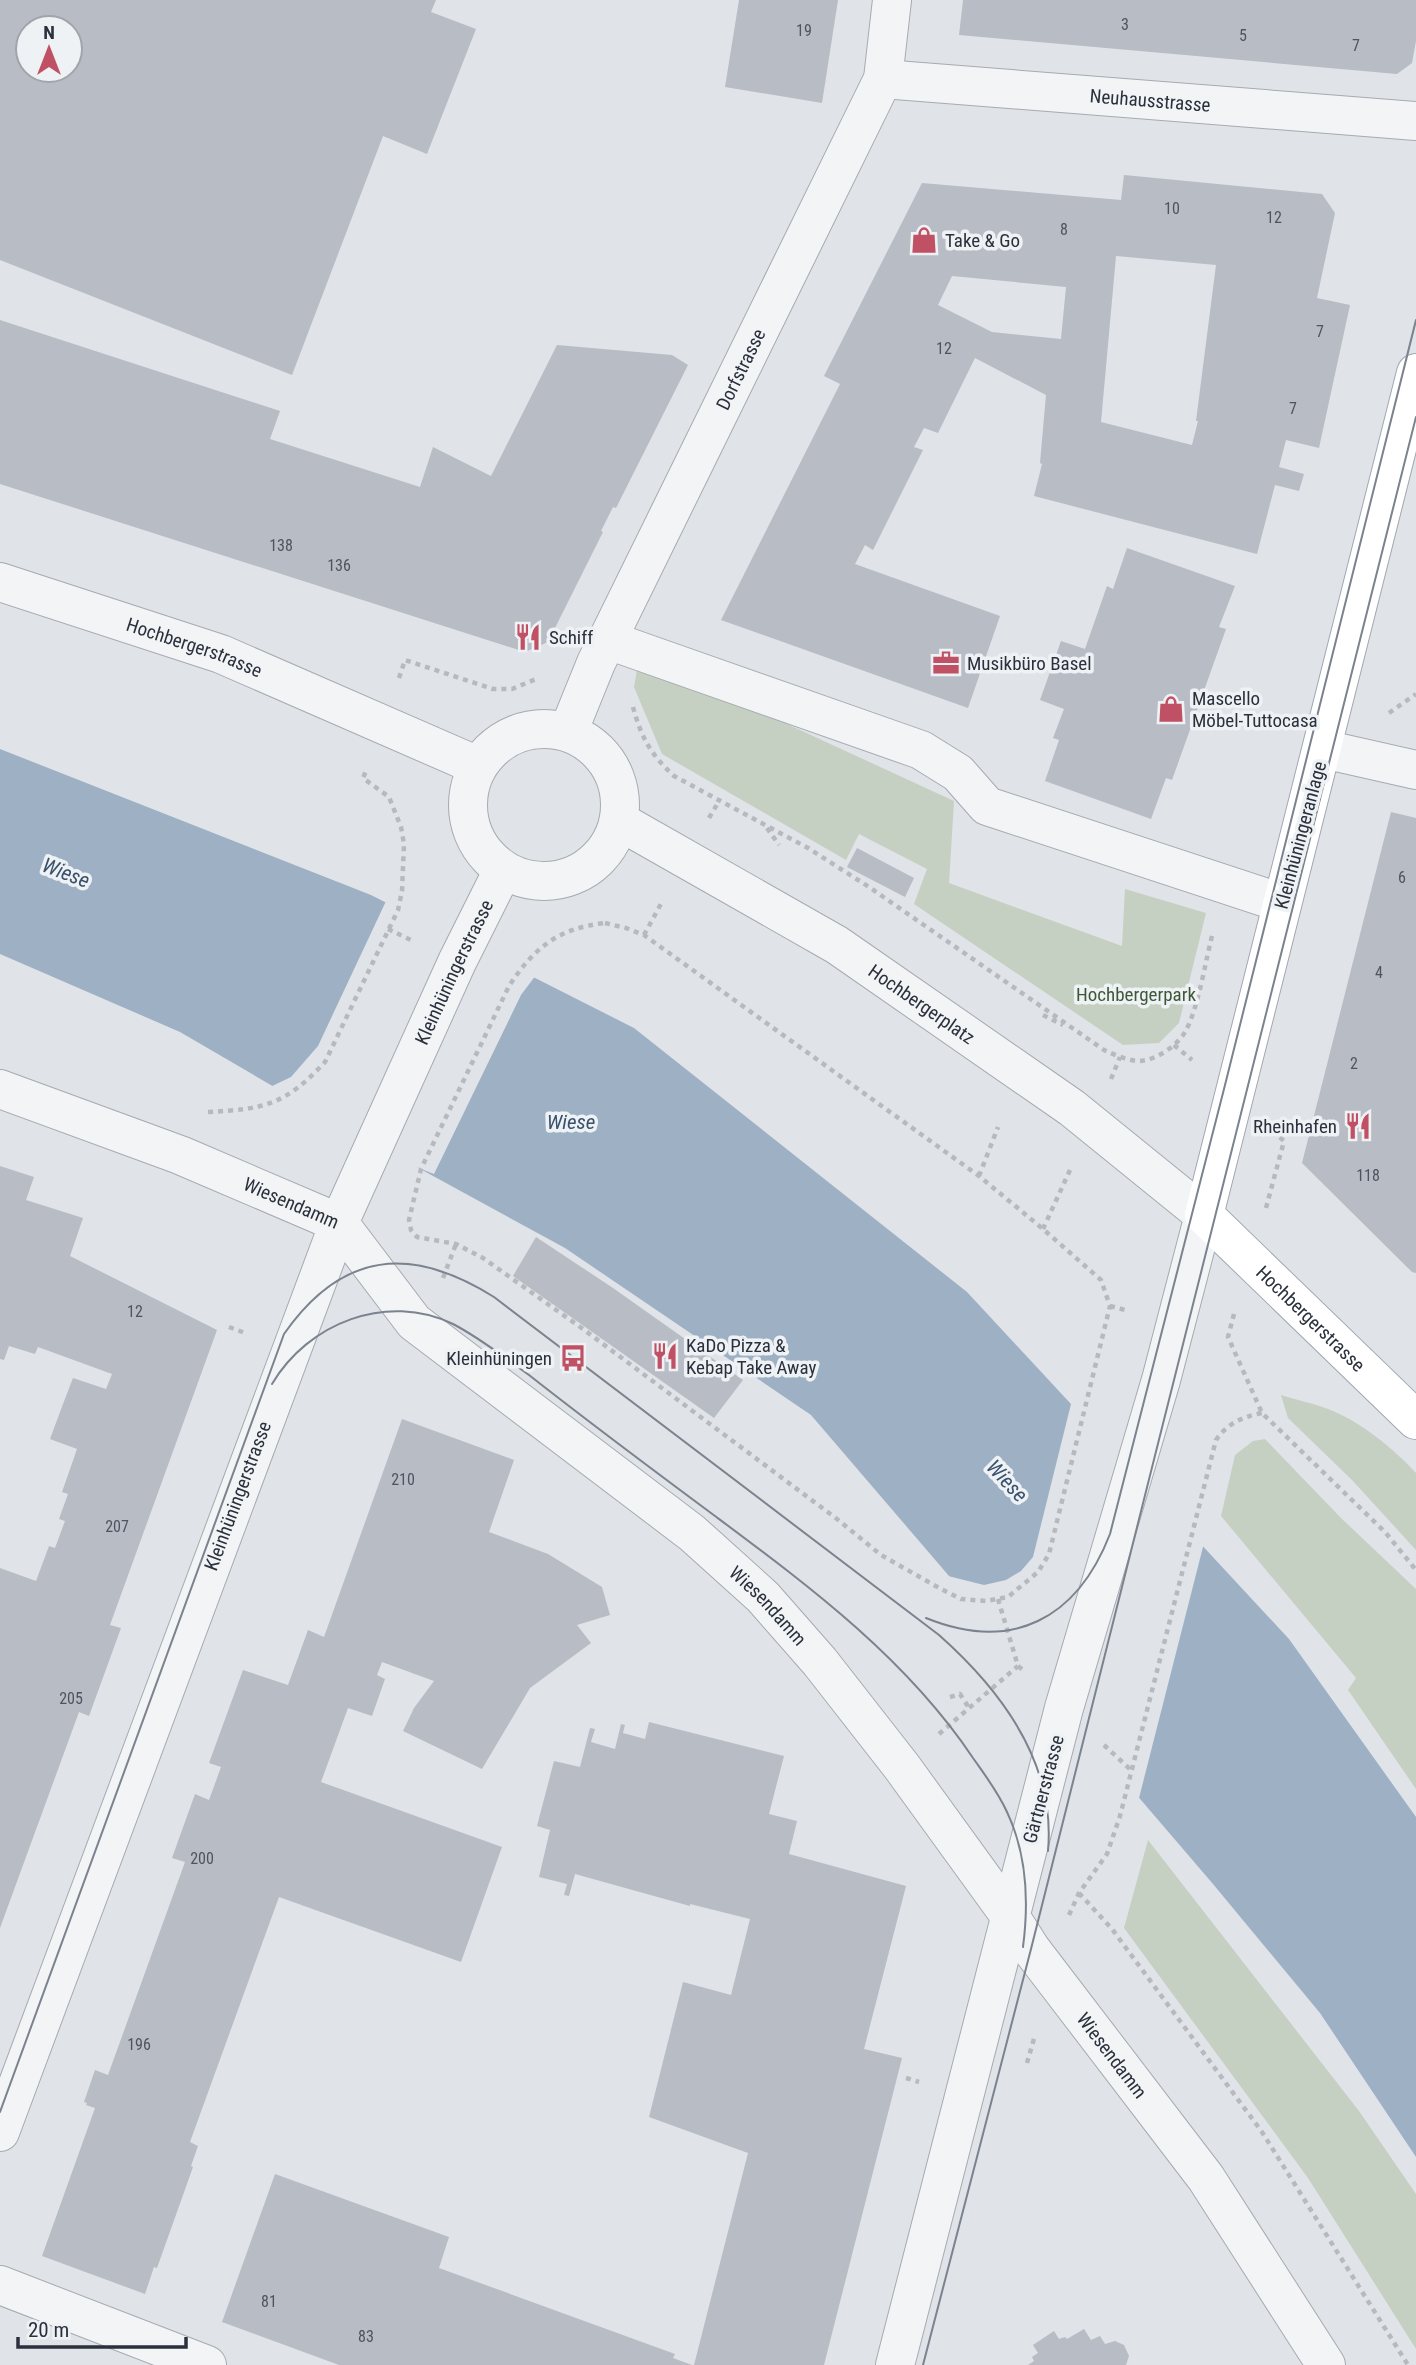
<svg xmlns="http://www.w3.org/2000/svg" width="1416" height="2365" font-family="'Roboto Condensed',sans-serif">
	<style>
		.green { fill: #c6d0c2 }
		.water { fill: #9eb1c4 }
		.pier { fill: #e0e3e7 }
		.building { fill: #b8bcc4; fill-rule: evenodd }
		.lines { fill: none; stroke-linecap: round; stroke-linejoin: round }
		.minor-casing { stroke: #a6aab1; stroke-width: 40 }
		.major-casing { stroke: #a0a8b2; stroke-width: 40 }
		.path { stroke: #b6babe; stroke-width: 4.5; stroke-dasharray: 5 5; stroke-linecap: butt }
		.minor { stroke: #f2f4f6; stroke-width: 38 }
		.major { stroke: #fff; stroke-width: 38 }
		.tram { stroke: #7b838f; stroke-width: 2 }
		.labels { text-anchor: middle; stroke-width: 7; stroke-linejoin: round; paint-order: stroke }
		.number-label { font-size: 16px; fill: #4e545f }
		.street-label { font-size: 19px; fill: #2a313d; stroke: #eff2f5 }
		.poi-label { font-size: 19px; fill: #2a313d; stroke: #eff2f5; text-anchor: start }
		.park-label { font-size: 19px; fill: #3f5739; stroke: #eff2f5 }
		.water-label { font-size: 21px; font-style: italic; fill: #39516d; stroke: #eff2f5 }
	</style>
	<rect width="100%" height="100%" fill="#e0e3e7"/>
	<g class="green">
		<polygon points="638,664 774,718 954,801 949,883 1122,946 1125,889 1206,913 1179,1023 1159,1043 1123,1045 914,904 927,869 859,834 846,860 662,754 634,687"/>
		<path d="M1281 1395C1296 1400 1313 1403 1328 1409 1360 1421 1393 1448 1416 1473V1550L1352 1480 1288 1418Z"/>
		<polygon points="1265,1439 1341,1518 1416,1589 1416,1789 1348,1690 1356,1678 1221,1516 1235,1455 1253,1441"/>
		<polygon points="1148,1840 1359,2111 1416,2194 1416,2349 1308,2178 1124,1928"/>
	</g>
	<polygon class="water" points="0,749 371,895 634,1028 967,1292 1289,1639 1416,1817 1416,2157 1320,2013 1213,1884 811,1415 565,1248 336,1123 180,1032 0,954"/>
	<g class="pier">
		<polygon points="387,899 536,975 521,995 434,1174 398,1160 268,1088 291,1077 318,1046"/>
		<polygon points="1072,1400 1204,1543 1138,1802 954,1587 948,1576 984,1585 1006,1580 1021,1571 1033,1557"/>
	</g>
	<g class="building">
		<path d="M0 0H436L431 12 476 29 427 154 383 136 292 375 0 260ZM28 28H70V70H28Z"/>
		<polygon points="739,0 838,0 822,103 725,87"/>
		<polygon points="963,0 1416,0 1416,41 1412,63 1397,74 959,35"/>
		<path d="M1124 175 1322 194 1335 213 1317 298 1350 305 1319 448 1286 440 1279 467 1304 474 1299 491 1275 485 1257 554 1034 496 1042 464 1040 463 1046 395 975 358 938 433 924 428 914 447 923 450 873 550 865 545 855 564 1000 616 968 708 721 620 840 384 824 376 922 183 1121 200ZM1116 256 1216 265 1196 421H1198L1192 445 1101 422ZM952 276 1066 287 1061 339 992 332 938 305Z"/>
		<polygon points="0,320 280,411 270,439 420,487 433,447 491,476 557,345 672,355 688,365 616,508 613,507 601,531 603,532 548,642 525,652 0,484"/>
		<polygon points="1127,548 1235,586 1219,627 1226,629 1172,780 1166,778 1151,819 1045,781 1059,740 1053,738 1064,709 1040,700 1061,641 1085,649 1107,586 1113,589"/>
		<polygon points="1391,812 1416,818 1416,1273 1412,1272 1302,1163"/>
		<polygon points="857,848 914,878 905,897 847,867"/>
		<polygon points="0,1166 34,1177 26,1200 83,1218 70,1256 217,1330 110,1625 121,1628 89,1716 79,1712 0,1928 0,1568 36,1581 49,1546 55,1548 65,1521 59,1519 68,1494 62,1492 77,1449 50,1439 63,1404 73,1378 106,1389 112,1374 38,1347 35,1354 9,1346 4,1360 0,1359"/>
		<polygon points="536,1237 613,1288 743,1380 714,1418 513,1276"/>
		<polygon points="402,1419 514,1460 489,1532 548,1554 602,1587 610,1615 577,1625 591,1643 530,1688 482,1769 403,1731 414,1708 434,1681 382,1662 377,1675 385,1679 372,1716 348,1708 321,1782 502,1847 461,1962 279,1897 190,2142 198,2146 191,2166 193,2167 157,2268 154,2267 145,2294 42,2256 95,2108 86,2105 87,2103 84,2102 95,2070 108,2075 185,1862 172,1858 195,1794 209,1800 221,1767 209,1763 243,1670 288,1685 308,1630 324,1637"/>
		<polygon points="649,1722 784,1756 769,1814 797,1821 789,1854 906,1886 864,2049 902,2058 824,2365 694,2365 748,2153 649,2117 683,1982 731,1995 750,1919 690,1904 690,1906 575,1874 569,1896 564,1895 567,1884 539,1877 550,1830 537,1826 554,1761 580,1767 590,1728 595,1729 591,1742 615,1749 621,1724 625,1725 623,1733 645,1739"/>
		<polygon points="275,2174 449,2237 439,2268 675,2354 673,2358 692,2365 339,2365 222,2322"/>
		<polygon points="1084,2329 1091,2340 1100,2336 1105,2344 1115,2341 1124,2345 1129,2356 1126,2365 1028,2365 1034,2361 1032,2357 1038,2353 1033,2345 1054,2331 1059,2339 1065,2337 1067,2339"/>
	</g>
	<g class="lines">
		<defs>
			<g id="minor">
				<path id="s1" d="M883 79 1416 121"/>
				<path id="s2" d="M0 582 221 654 478 766"/>
				<polyline points="608,640 921,750 958,773 987,806 1282,903"/>
				<circle cx="544" cy="805" r="76"/>
				<path id="s3" d="M568 732 596 663 883 79 892 0"/>
				<polyline points="1323,749 1416,770"/>
				<path id="s4" d="M619 821 837 945 1072 1108 1204 1215 1161 1380 1064 1708 895 2365"/>
				<path id="s5" d="M0 1089 180 1155 339 1223 414 1322 692 1533 763 1597 820 1662 902 1767 1010 1916 1031 1949 1206 2178 1326 2365"/>
				<path id="s6" d="M0 2132 339 1223 457 962 503 870"/>
				<polyline points="0,2285 207,2365"/>
			</g>
			<g id="major">
				<path id="s7" d="M1416 373 1204 1215 1416 1420"/>
			</g>
		</defs>
		<use href="#minor" class="minor-casing"/>
		<use href="#major" class="major-casing"/>
		<g class="path">
			<polyline points="399,678 405,660 493,689 512,689 536,679"/>
			<path d="M633 707C641 737 651 755 674 776L808 848 869 887 1104 1050C1115 1055 1128 1061 1140 1061 1156 1060 1177 1046 1185 1032 1198 1010 1206 958 1213 932"/>
			<polyline points="1389,713 1416,694"/>
			<polyline points="709,818 719,801"/>
			<polyline points="767,828 779,845"/>
			<path d="M605 923 626 928 644 935 979 1176 1043 1229 1101 1280 1110 1306 1049 1554 1038 1572 1008 1597 986 1601 961 1599 941 1589 881 1555 837 1519 583 1329 483 1258 456 1244 417 1237 411 1230 409 1220 421 1169 509 986C534 948 558 928 605 923Z"/>
			<polyline points="388,929 413,941"/>
			<polyline points="644,935 662,902"/>
			<polyline points="1043,1015 1063,1025"/>
			<polyline points="1174,1045 1192,1060"/>
			<polyline points="1111,1079 1120,1057"/>
			<path d="M208 1112C265 1109 285 1105 325 1062L398 910 402 891 404 844 401 827 389 797 363 778 366 771"/>
			<polyline points="979,1176 998,1127"/>
			<polyline points="1266,1208 1284,1141 1275,1133"/>
			<polyline points="1043,1229 1070,1170"/>
			<polyline points="443,1278 456,1244"/>
			<polyline points="1110,1306 1129,1311"/>
			<polyline points="1234,1314 1228,1337 1262,1413 1385,1532 1416,1570"/>
			<polyline points="229,1327 245,1333"/>
			<polyline points="998,1599 1018,1666 1023,1670"/>
			<polyline points="950,1697 960,1694 969,1708"/>
			<polyline points="939,1734 1018,1666"/>
			<polyline points="1104,1745 1131,1770"/>
			<polyline points="1079,1893 1112,1929 1262,2132 1408,2365"/>
			<path d="M1069 1915 1079 1893 1107 1854 1120 1816 1216 1440C1228 1423 1242 1417 1262 1413"/>
			<polyline points="1027,2063 1035,2035"/>
			<polyline points="906,2078 919,2082"/>
		</g>
		<use href="#minor" class="minor"/>
		<use href="#major" class="major"/>
		<g class="tram">
			<path d="M272 1384C308 1323 387 1292 453 1324 480 1338 504 1357 529 1375 590 1423 653 1470 715 1516 810 1587 906 1658 973 1758 985 1775 998 1792 1007 1812 1027 1854 1029 1901 1023 1947"/>
			<path d="M926 1618C1012 1653 1077 1619 1110 1534L1224 1089 1416 320"/>
			<path d="M0 2112 284 1334C342 1251 411 1245 494 1297L939 1635C1001 1690 1056 1763 1048 1851"/>
			<polyline points="923,2365 1031,1949 1416,417"/>
		</g>
	</g>
	<defs>
		<symbol id="shop-bare" viewBox="-9 -9 18 18"><path d="M-5-2.5h2.3a2.7 3.5 0 0 1 5.4 0H5L5.5 6h-11ZM-1.5-2.5h3a1.5 2.3 0 0 0-3 0Z" fill="#c05164" stroke="#eff2f5" stroke-width="2.5" paint-order="stroke"/></symbol>
		<symbol id="restaurant-bare" viewBox="-9 -9 18 18"><path d="M-5-6h1v4h1v-4h1v4h1v-4h1v5L-1.5 .5V6h-2V.5L-5-1ZM5-6V6H3V1.5H1.5Q1.5-4 5-6Z" fill="#c05164" stroke="#eff2f5" stroke-width="2.5" paint-order="stroke"/></symbol>
		<symbol id="office-bare" viewBox="-9 -9 18 18"><path d="M-6-3h4V-5.5h4V-3h4V5H-6ZM-1-4.5V-3h2v-1.5ZM-6 0V1H6V0Z" fill="#c05164" stroke="#eff2f5" stroke-width="2.5" paint-order="stroke"/></symbol>
		<symbol id="bus-bare" viewBox="-9 -9 18 18"><path d="M-5-6H5V4H4V6H2V4H-2V6H-4V4H-5ZM-3.5-4V0h7V-4ZM-3.5 1.2v1.5H-2V1.2ZM2 1.2v1.5H3.5V1.2Z" fill="#c05164" stroke="#eff2f5" stroke-width="2.5" paint-order="stroke"/></symbol>
	</defs>
	<g fill-rule="evenodd">
		<use href="#shop-bare" x="905" y="221" width="38" height="38"/>
		<use href="#restaurant-bare" x="509" y="618" width="38" height="38"/>
		<use href="#office-bare" x="927" y="644" width="38" height="38"/>
		<use href="#shop-bare" x="1152" y="690" width="38" height="38"/>
		<use href="#restaurant-bare" x="1339" y="1107" width="38" height="38"/>
		<use href="#restaurant-bare" x="646" y="1337" width="38" height="38"/>
		<use href="#bus-bare" x="554" y="1339" width="38" height="38"/>
	</g>
	<g class="labels">
		<g class="number-label">
			<text x="1125" y="30">3</text>
			<text x="804" y="36">19</text>
			<text x="1243" y="41">5</text>
			<text x="1356" y="51">7</text>
			<text x="1172" y="214">10</text>
			<text x="1274" y="223">12</text>
			<text x="1064" y="235">8</text>
			<text x="1320" y="337">7</text>
			<text x="944" y="354">12</text>
			<text x="1293" y="414">7</text>
			<text x="281" y="551">138</text>
			<text x="339" y="571">136</text>
			<text x="1402" y="883">6</text>
			<text x="1379" y="978">4</text>
			<text x="1354" y="1069">2</text>
			<text x="1368" y="1181">118</text>
			<text x="135" y="1317">12</text>
			<text x="403" y="1485">210</text>
			<text x="117" y="1532">207</text>
			<text x="71" y="1704">205</text>
			<text x="202" y="1864">200</text>
			<text x="139" y="2050">196</text>
			<text x="269" y="2307">81</text>
			<text x="366" y="2342">83</text>
		</g>
		<g class="street-label">
			<text dy="7" stroke="none"><textPath href="#s1" startOffset="268">Neuhausstrasse</textPath></text>
			<text dy="7" stroke="none"><textPath href="#s3" startOffset="402">Dorfstrasse</textPath></text>
			<text dy="7" stroke="none"><textPath href="#s2" startOffset="205">Hochbergerstrasse</textPath></text>
			<text transform="translate(1300 835) rotate(-75)" y="7">Kleinhüningeranlage</text>
			<text dy="7" stroke="none"><textPath href="#s6" startOffset="1246">Kleinhüningerstrasse</textPath></text>
			<text dy="7" stroke="none"><textPath href="#s4" startOffset="354">Hochbergerplatz</textPath></text>
			<text dy="7" stroke="none"><textPath href="#s5" startOffset="313">Wiesendamm</textPath></text>
			<text dy="7" stroke="none"><textPath href="#s7" startOffset="1017">Hochbergerstrasse</textPath></text>
			<text dy="7" stroke="none"><textPath href="#s6" startOffset="679">Kleinhüningerstrasse</textPath></text>
			<text dy="7" stroke="none"><textPath href="#s5" startOffset="943">Wiesendamm</textPath></text>
			<text transform="translate(1043 1789) rotate(-75)" y="7">Gärtnerstrasse</text>
			<text dy="7" stroke="none"><textPath href="#s5" startOffset="1510">Wiesendamm</textPath></text>
		</g>
		<g class="poi-label">
			<text x="945" y="247">Take &amp; Go</text>
			<text x="549" y="644">Schiff</text>
			<text x="967" y="670">Musikbüro Basel</text>
			<text x="1192" y="705">Mascello<tspan x="1192" dy="22">Möbel-Tuttocasa</tspan></text>
			<text x="1337" y="1133" text-anchor="end">Rheinhafen</text>
			<text x="686" y="1352">KaDo Pizza &amp;<tspan x="686" dy="22">Kebap Take Away</tspan></text>
			<text x="552" y="1365" text-anchor="end">Kleinhüningen</text>
		</g>
		<g class="park-label">
			<text x="1136" y="1001">Hochbergerpark</text>
		</g>
		<g class="water-label">
			<text transform="translate(66 873) rotate(21)" y="7">Wiese</text>
			<text x="571" y="1129">Wiese</text>
			<text transform="translate(1007 1481) rotate(47)" y="7">Wiese</text>
		</g>
	</g>
	<g transform="translate(49 49)"><circle r="33" fill="#eff2f5" stroke="#a0a5ab" stroke-width="2"/>
	<path d="M0-5L12 26L0 18L-12 26Z" fill="#c05164"/>
	<text y="-10" font-size="19" font-weight="bold" text-anchor="middle" fill="#2a313d">N</text>
	</g>
	<path d="M18 2337v10h168v-10" fill="none" stroke="#2a313d" stroke-width="3.5"/>
	<text x="28" y="2337" font-size="21" fill="#2a313d" stroke="#eff2f5" stroke-width="5" paint-order="stroke">20 m</text>
</svg>
